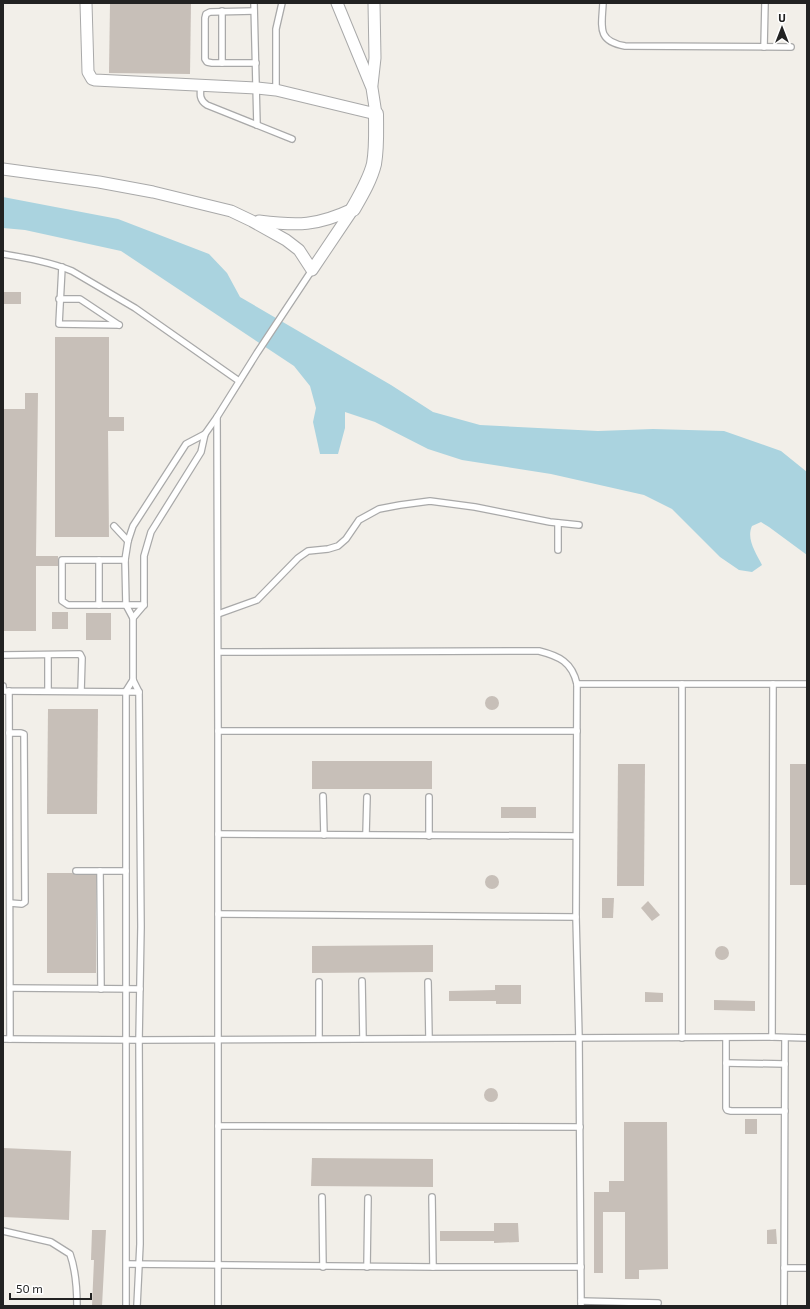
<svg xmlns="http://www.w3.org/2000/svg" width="810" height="1309" font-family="'Exo 2',sans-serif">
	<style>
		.water { fill: #aad3df }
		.building { fill: #c7bfb8 }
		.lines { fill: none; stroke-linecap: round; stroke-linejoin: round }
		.service-casing { stroke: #a9a9a9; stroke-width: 8 }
		.minor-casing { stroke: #a9a9a9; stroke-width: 13 }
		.tertiary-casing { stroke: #a9a9a9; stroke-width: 16 }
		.service { stroke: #fff; stroke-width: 5.5 }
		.minor { stroke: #fff; stroke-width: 11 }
		.tertiary { stroke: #fff; stroke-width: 14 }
	</style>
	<rect width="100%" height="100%" fill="#f2efe9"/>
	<path class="water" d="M3 197 118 219 209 254 227 273 240 297 391 385 433 412 480 425 598 431 653 429 724 431 781 451 807 472V555L769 527 761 522 752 526C746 539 756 553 762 565L752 572 739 570 720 557 672 509 644 495 551 474 462 460 428 449 375 422 345 412V428L338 454H320L313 422 316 408 310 386 294 366 121 251 25 230 3 228Z"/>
	<g class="building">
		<polygon points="110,3 191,3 190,74 109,73"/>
		<rect x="3" y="292" width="18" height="12"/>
		<polygon points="55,337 109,337 109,417 124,417 124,431 108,431 109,537 55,537"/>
		<polygon points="25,393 38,393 36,556 58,556 58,566 36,566 36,631 3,631 3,409 25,409"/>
		<rect x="52" y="612" width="16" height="17"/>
		<rect x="86" y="613" width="25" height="27"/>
		<circle cx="492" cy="703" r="7"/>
		<polygon points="48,709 98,709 97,814 47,814"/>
		<rect x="312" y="761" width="120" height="28"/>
		<polygon points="618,764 645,764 644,886 617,886"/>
		<rect x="790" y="764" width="17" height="121"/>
		<rect x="501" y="807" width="35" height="11"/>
		<polygon points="47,873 72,873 76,875 96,875 96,973 47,973"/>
		<circle cx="492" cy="882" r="7"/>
		<polygon points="602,898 614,898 613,918 602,918"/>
		<polygon points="648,901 660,915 652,921 641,908"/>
		<polygon points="433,945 433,972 312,973 312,946"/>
		<circle cx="722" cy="953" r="7"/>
		<polygon points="495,985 521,985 521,1004 496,1004 496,1001 449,1001 449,991 495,990"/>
		<polygon points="645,992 663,993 663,1002 645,1002"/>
		<polygon points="714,1000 755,1001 755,1011 714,1010"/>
		<circle cx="491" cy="1095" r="7"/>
		<rect x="745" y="1119" width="12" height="15"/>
		<polygon points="624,1122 667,1122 668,1269 639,1270 639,1279 625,1279 625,1212 603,1212 603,1273 594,1273 594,1192 609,1192 609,1181 624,1181"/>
		<polygon points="3,1148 71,1151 69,1220 3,1217"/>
		<polygon points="312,1158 433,1159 433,1187 311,1186"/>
		<polygon points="494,1223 518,1223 519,1242 494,1243 494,1241 440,1241 440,1231 494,1231"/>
		<polygon points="776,1229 777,1244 767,1244 767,1230"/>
		<polygon points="92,1230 106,1230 102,1306 92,1306 94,1260 91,1260"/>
	</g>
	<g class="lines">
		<defs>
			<g id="service">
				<polyline points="254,3 257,125"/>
				<path d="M603 3C602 26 596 41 625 46L791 47"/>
				<polyline points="222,11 222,63"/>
				<polyline points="254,11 210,12 206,14 205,18 205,59 207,62 212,63 256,63"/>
				<polyline points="764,47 765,3"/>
				<path d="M201 85C200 94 199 100 207 105L292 139"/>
				<polyline points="276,90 276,29 282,3"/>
				<path d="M3 254C26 258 50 262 72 271L135 308 239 381"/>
				<polyline points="62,267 59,324 119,325"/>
				<polyline points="59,299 80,299 119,325"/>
				<polyline points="558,523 558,550"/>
				<polyline points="114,526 128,541"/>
				<polyline points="125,560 62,560 62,601 68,605 144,605"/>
				<polyline points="99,605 99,560"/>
				<polyline points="218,614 257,600 298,558 308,551 328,549 338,546 346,539 359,520 379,509 400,505 430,501 475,507 550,522 579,525"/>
				<polyline points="133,618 144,605 144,556 151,532 201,452 205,434 217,417"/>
				<path d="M218 652 539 651C559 656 572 662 577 684L576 917 579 1038 581 1306"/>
				<polyline points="3,655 80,654 82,658 81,691"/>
				<polyline points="48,655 48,691"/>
				<polyline points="577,684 807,684"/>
				<polyline points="3,686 3,691 139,692"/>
				<polyline points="9,691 10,1039"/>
				<polyline points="218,731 577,731"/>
				<polyline points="9,733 21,733 24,734 25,900 25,902 22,904 10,903"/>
				<polyline points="323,796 324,835"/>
				<polyline points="429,797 429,836"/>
				<polyline points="218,834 576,836"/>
				<polyline points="366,834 367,797"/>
				<polyline points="76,871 126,871"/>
				<polyline points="100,871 101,989"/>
				<polyline points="218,914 576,917"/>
				<polyline points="362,981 363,1038"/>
				<polyline points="319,982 319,1038"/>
				<polyline points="428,982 429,1038"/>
				<polyline points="10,988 140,989"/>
				<polyline points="772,1037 773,684"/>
				<polyline points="682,1038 682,684"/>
				<polyline points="726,1038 726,1108 727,1110 731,1111 785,1111"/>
				<polyline points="3,1039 139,1040 772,1037 807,1038"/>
				<polyline points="726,1063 785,1064"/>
				<polyline points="218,1126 580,1127"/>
				<polyline points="322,1197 323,1267"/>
				<polyline points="432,1197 433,1267"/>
				<path d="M3 1231 51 1242 70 1254C76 1271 77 1288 77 1306"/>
				<polyline points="127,1264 433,1267 581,1267"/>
				<polyline points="367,1267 368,1198"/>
				<polyline points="784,1268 807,1268"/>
				<polyline points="581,1301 658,1303"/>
				<polyline points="126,1306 126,691 133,680"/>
				<polyline points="137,1306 140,1244 139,1040 141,927 139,692 133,680 133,618 126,605 125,560 128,541 133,526 186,444 205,434"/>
				<polyline points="218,1306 218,731 217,417 257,353 312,270"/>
				<polyline points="784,1306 785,1038"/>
			</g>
			<g id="minor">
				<polyline points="86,3 88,72 92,79 95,80 257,88 276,90 376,114 372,88 337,3"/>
				<polyline points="372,85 375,58 374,3"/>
				<polyline points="3,169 99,182 153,192 231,211 252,221 286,240 299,250 312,270 353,209"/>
				<path d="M259 221C298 226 317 226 353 209"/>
			</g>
			<path id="tertiary" d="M353 209C361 195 370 180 374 164 377 147 376 131 376 114"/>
		</defs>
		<use href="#service" class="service-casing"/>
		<use href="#minor" class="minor-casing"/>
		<use href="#tertiary" class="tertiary-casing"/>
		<use href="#service" class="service"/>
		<use href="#minor" class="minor"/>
		<use href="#tertiary" class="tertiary"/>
	</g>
	<rect width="810" height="1309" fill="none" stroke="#222222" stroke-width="8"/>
	<g transform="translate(782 28)" stroke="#ffffff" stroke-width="3" paint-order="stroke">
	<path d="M0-3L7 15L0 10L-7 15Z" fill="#222222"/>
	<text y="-6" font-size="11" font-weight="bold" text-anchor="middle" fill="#222222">U</text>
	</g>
	<path d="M10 1293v6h81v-6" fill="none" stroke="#222222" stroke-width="2"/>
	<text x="16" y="1293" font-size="12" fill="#222222" stroke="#ffffff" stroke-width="3" paint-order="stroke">50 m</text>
</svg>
